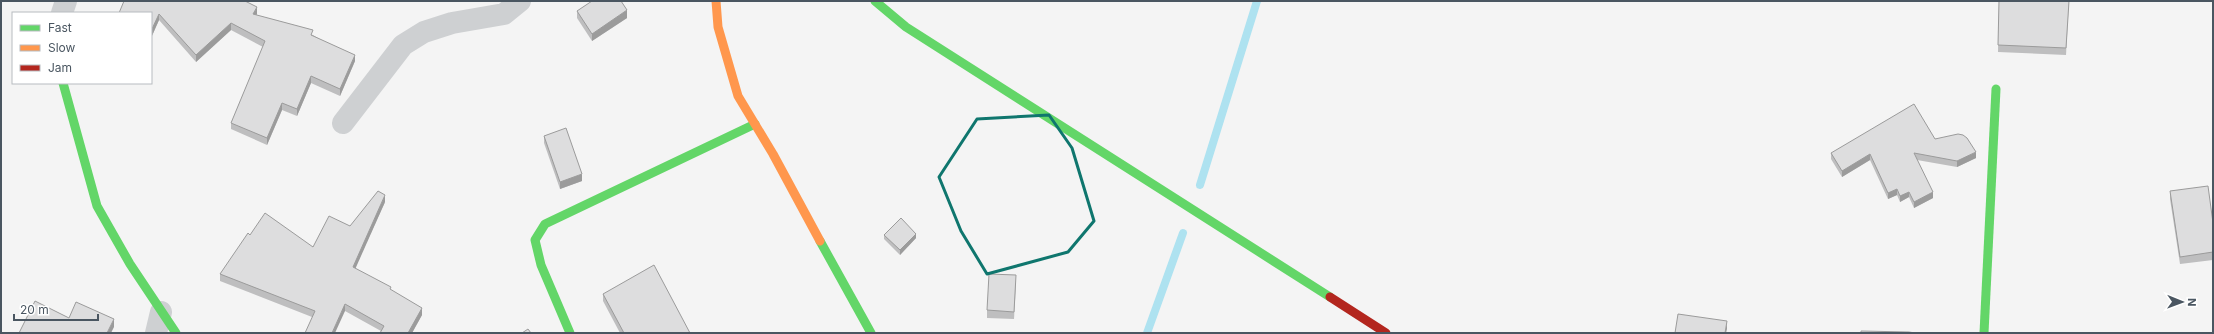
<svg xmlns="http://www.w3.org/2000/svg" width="2214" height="334" font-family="Inter,sans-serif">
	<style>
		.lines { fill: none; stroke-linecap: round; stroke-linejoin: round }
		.stream { stroke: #aee2f0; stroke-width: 8 }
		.street { stroke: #ced0d2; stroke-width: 22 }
		.fast { stroke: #63d668; stroke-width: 9 }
		.slow { stroke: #ff974d; stroke-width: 9 }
		.jam { stroke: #b3261e; stroke-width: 9 }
		.wall { fill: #bebebf }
		.shaded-wall { fill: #9b9b9b }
		.building { fill: #ddddde; stroke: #9b9b9b }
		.marked { fill: none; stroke: #0f766e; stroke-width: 3; stroke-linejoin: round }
	</style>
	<rect width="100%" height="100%" fill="#f4f4f4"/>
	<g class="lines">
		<g class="stream">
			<polyline points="1200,185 1257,1"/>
			<polyline points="1147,333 1183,233"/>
		</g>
		<g class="street">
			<polyline points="62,13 66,1"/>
			<polyline points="343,123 403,45 424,32 452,23 504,14 520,1"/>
			<polyline points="156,333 161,312"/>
		</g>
		<g class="fast">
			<polyline points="875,1 906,27 1330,297"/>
			<polyline points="63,83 97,206 130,264 176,333"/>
			<polyline points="820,241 871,333"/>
			<polyline points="570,333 541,265 535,240 545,224 755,124"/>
			<polyline points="1984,333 1996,89"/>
		</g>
		<polyline class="slow" points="716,1 718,27 738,96 773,154 820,241"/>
		<polyline class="jam" points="1330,297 1386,333"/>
	</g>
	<g class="wall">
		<polygon points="1999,1 2069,1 2066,55 1998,52"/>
		<polygon points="577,11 627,18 592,41 577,18"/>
		<polygon points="151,13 257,14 256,15 313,35 355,61 340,96 311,83 297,116 282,110 267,145 231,129 231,123 263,47 231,30 196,62 159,20 151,38"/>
		<polygon points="544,136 582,181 560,189 544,143"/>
		<polygon points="1935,139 1976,158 1957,167 1917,160 1933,198 1914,208 1909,197 1900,202 1897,195 1888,199 1870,160 1842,177 1831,159 1831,153"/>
		<polygon points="2170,191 2213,223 2213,260 2180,264 2170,199"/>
		<polygon points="385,202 355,268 391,290 422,315 412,333 380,333 381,331 345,311 312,317 220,281 220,274 250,235 313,247 350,226"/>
		<polygon points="884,235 916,238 900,255 884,239"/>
		<polygon points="1016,283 1014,319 987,318 987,310"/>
		<polygon points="603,294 690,333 620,333 603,301"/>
	</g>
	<g class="shaded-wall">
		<polygon points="257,7 257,14 253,21 253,14"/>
		<polygon points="627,10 627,18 592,41 592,34"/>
		<polygon points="159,14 159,20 151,38 151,31"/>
		<polygon points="231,23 231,30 196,62 196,55"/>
		<polygon points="355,55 355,61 340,96 340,89"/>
		<polygon points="311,76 311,83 297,116 297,109"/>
		<polygon points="282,103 282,110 267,145 267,138"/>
		<polygon points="1976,152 1976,158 1957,167 1957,161"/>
		<polygon points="1870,154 1870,160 1842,177 1842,171"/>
		<polygon points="582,174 582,181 560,189 560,182"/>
		<polygon points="1897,189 1897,195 1888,199 1888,193"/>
		<polygon points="1909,192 1909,197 1900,202 1900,196"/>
		<polygon points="1933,192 1933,198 1914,208 1914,202"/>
		<polygon points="385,195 385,202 353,274 353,267"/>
		<polygon points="916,234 916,238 900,255 900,250"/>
		<polygon points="345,304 345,311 335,333 332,333"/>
		<polygon points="422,308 422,315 412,333 408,333"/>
		<polygon points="114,319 114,327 111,333 107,333"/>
		<polygon points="1727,321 1727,329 1726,333 1725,333"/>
	</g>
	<g class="building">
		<polygon points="124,1 245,1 257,7 253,14 313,30 311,35 355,55 340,89 311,76 297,109 282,103 267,138 231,123 265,41 231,23 196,55 159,14 151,31 151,13 119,13"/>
		<polygon points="592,1 621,1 627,10 592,34 577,11"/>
		<polygon points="1999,1 2069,1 2066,48 1998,45"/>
		<polygon points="1914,104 1935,139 1958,134 1963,135 1967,138 1976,152 1957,161 1914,153 1933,192 1914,202 1909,192 1900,196 1897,189 1888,193 1870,154 1842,171 1831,153"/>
		<polygon points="566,128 582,174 560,182 544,136"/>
		<polygon points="2208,186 2213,223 2213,252 2180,257 2170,191"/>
		<polygon points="378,191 385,195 353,267 391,287 390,289 422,308 408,333 380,333 384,326 345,304 332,333 305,333 315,311 220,274 248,233 250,235 265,213 313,247 329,216 350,226"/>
		<polygon points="901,218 916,234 900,250 884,235"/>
		<polygon points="654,265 690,333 624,333 603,294"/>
		<polygon points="989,274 1016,275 1014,312 987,310"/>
		<polygon points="35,301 69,318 76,302 114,319 107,333 19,333"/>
		<polygon points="1678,314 1727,321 1725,333 1675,333"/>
		<polygon points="528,329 531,333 522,333"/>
		<polygon points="1861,331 1909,332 1915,333 1861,333"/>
	</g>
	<path class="marked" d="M1049 115 1072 148 1094 221 1068 252 987 274 961 231 939 177 977 119Z"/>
	<rect width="2214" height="334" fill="none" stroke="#4a5661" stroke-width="4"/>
	<rect x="12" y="12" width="140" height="72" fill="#ffffff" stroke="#b7bbc0"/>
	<rect x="20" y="25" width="20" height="6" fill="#63d668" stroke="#b7bbc0"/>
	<text x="48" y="32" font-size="12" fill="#4a5661">Fast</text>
	<rect x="20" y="45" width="20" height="6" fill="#ff974d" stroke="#b7bbc0"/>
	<text x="48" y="52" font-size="12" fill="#4a5661">Slow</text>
	<rect x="20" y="65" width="20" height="6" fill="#b3261e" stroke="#b7bbc0"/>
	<text x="48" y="72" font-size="12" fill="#4a5661">Jam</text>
	<g transform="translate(2182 302) rotate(91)" stroke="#ffffff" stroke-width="3" paint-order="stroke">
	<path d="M0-3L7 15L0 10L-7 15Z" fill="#4a5661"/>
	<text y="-6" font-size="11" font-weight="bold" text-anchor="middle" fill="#4a5661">N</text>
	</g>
	<path d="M14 314v6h84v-6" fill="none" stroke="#4a5661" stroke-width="2"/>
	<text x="20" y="314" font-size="12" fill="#4a5661" stroke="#ffffff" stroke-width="3" paint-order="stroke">20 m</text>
</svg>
